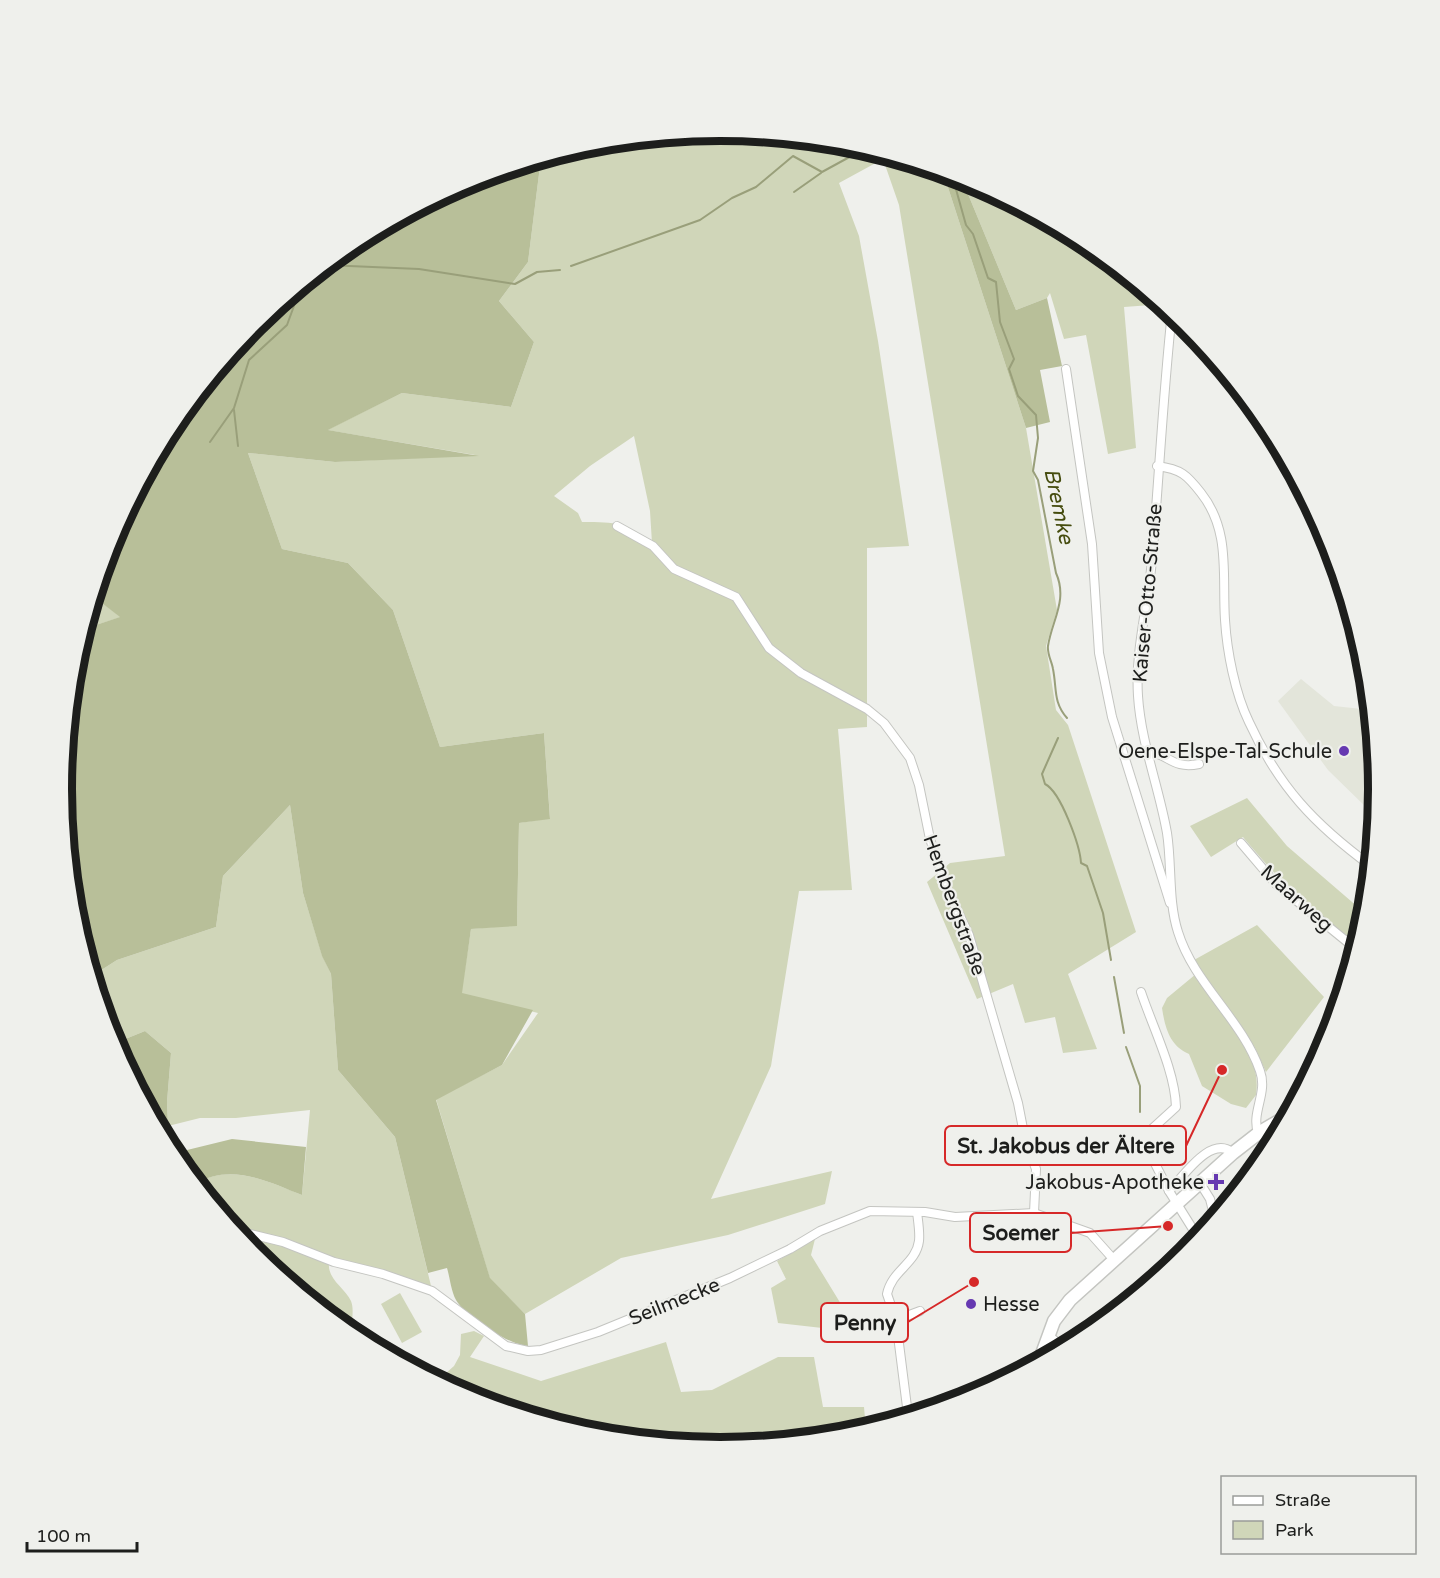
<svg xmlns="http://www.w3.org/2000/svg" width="1440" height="1578" font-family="'Varela Round',sans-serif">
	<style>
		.built { fill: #e3e5da }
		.green { fill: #d0d6b9; fill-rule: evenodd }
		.forest { fill: #b8bf99 }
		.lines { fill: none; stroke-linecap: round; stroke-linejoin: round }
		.stream { stroke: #999f7a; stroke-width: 2 }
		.street-casing { stroke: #c4c5c1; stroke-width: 10 }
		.primary-casing { stroke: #c4c5c1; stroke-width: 15 }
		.street { stroke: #fff; stroke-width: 8 }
		.primary { stroke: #fff; stroke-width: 12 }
		.poi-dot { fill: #6639b1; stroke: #eff0ec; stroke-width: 2 }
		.labels { text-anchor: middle; stroke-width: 4.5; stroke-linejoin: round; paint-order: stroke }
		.street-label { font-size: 20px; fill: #1d1e1c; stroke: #eff0ec }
		.poi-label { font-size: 20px; fill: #1d1e1c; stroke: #eff0ec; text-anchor: end }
		.water-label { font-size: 21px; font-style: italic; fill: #454c0e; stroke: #eff0ec }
		.rim { fill: none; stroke: #1d1e1c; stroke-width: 8 }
		.leader { fill: none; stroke: #d62828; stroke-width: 2 }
		.callout-dot { fill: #d62828; stroke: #eff0ec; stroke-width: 2 }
		.callout { fill: #eff0ec; stroke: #d62828; stroke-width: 2 }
		.callout-label { font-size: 21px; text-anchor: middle; font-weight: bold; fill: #1d1e1c }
	</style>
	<rect width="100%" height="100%" fill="#eff0ec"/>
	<polygon class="built" points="1301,679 1334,706 1371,710 1378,789 1377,800 1369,810 1328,770 1278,701"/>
	<g class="green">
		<path d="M720 131 849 143 943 172 1026 428 1057 610 1046 646 1056 710 1068 725 1136 932 1068 974 1097 1049 1063 1053 1055 1017 1025 1023 1013 984 977 999 927 882 950 863 1005 856 899 205 883 159 839 183 859 236 878 341 909 546 867 548V727L838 729 852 890 799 891 771 1066 711 1199 832 1171 825 1204 728 1235 621 1258 525 1314 490 1279 436 1099 502 1065 538 1013 461 994 471 929 517 925 519 823 550 818 544 733 440 747 393 610 348 563 282 549 248 453 335 462 475 455 327 430 402 393 511 407 534 342 499 301 528 262 541 158 592 143ZM634 436 650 511 652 543C623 523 618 522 582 522L578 513 554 496 590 466Z"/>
		<polygon points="961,177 1086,242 1150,294 1151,305 1124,307 1136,448 1108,454 1086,335 1064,339 1050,293 1047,298 1016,310"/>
		<polygon points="94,597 121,617 84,629"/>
		<path d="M1247 798 1287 846 1366 914 1358 944C1331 939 1262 860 1243 837L1211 857 1190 826Z"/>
		<path d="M290 805 303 893 322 955 331 974 338 1070 395 1137 432 1290 329 1263C327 1279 345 1288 351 1301 355 1311 350 1324 353 1336L254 1254 196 1184C229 1162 269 1182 302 1195L310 1110 236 1118H200L168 1126 167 1102 171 1053 145 1031 113 1044 92 976 117 960 216 927 223 876Z"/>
		<polygon points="1257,925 1324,997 1266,1072 1255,1048 1194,960"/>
		<path d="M1196 974C1220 1007 1263 1050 1256 1095L1246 1108 1231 1104 1202 1086 1189 1054C1170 1046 1165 1028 1162 1008L1167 998Z"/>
		<polygon points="167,1128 178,1137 183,1168 159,1130"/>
		<polygon points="815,1239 811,1255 844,1309 846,1320 840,1330 778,1323 771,1288 786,1279 777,1261"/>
		<polygon points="400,1293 422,1332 402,1343 381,1304"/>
		<polygon points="474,1331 484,1336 470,1357 541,1381 666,1342 681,1392 712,1390 778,1357 814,1357 823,1407 864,1407 866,1430 848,1435 720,1447 591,1435 468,1397 437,1381 454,1366 460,1355 461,1334"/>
	</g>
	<g class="forest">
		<path d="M541 158 528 262 499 301 534 342 511 407 402 393 328 430 479 456 335 462 248 453 282 549 348 563 393 610 440 747 544 733 550 819 519 823 517 926 471 929 462 993 533 1010 502 1065 436 1100 490 1278 525 1314 528 1346C509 1345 466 1317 456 1300 451 1291 450 1278 447 1268L428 1273 395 1137 338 1070 331 974 322 956 303 893 290 805 223 876 216 927 117 960 92 976C86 956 77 935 74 915 60 824 57 718 84 629L120 617 94 597 112 537 173 423 255 323 354 241 468 180Z"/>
		<polygon points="943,172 961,177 1016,310 1047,298 1062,366 1040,370 1050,422 1026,428"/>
		<polygon points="145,1031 171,1053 167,1102 168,1126 158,1127 113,1044"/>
		<path d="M232 1139 306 1147 302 1195C269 1182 230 1162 196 1184L191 1177 183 1151Z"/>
	</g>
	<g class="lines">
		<g class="stream">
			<path d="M952 175 966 225 973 234 988 278 996 282 1000 322 1014 359 1009 369 1018 396 1036 415 1038 438 1033 471 1038 480 1056 573C1068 600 1052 620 1048 646 1047 654 1052 662 1053 669 1057 689 1053 702 1067 718"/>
			<polyline points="794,192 821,173"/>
			<polyline points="326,265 419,269 515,284 537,272 560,270"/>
			<polyline points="571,266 700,220 732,198 756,187 793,156 822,172 866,148"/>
			<polyline points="234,410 238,446"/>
			<polyline points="210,442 234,408 249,360 287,325 302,284"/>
			<path d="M1058 738 1042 774 1045 784C1061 792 1080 846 1081 863L1087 866 1103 913 1111 960"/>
			<polyline points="1114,977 1124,1033"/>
			<polyline points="1126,1047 1140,1086 1140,1112"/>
		</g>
		<defs>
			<g id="street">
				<path d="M1172 312C1163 395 1159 478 1152 560 1148 606 1135 650 1138 696 1141 743 1159 787 1167 833 1172 865 1168 901 1178 932 1194 984 1242 1019 1260 1071 1268 1093 1251 1112 1258 1133"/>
				<polyline points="1066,369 1092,544 1099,653 1112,717 1170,903"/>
				<path d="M1157 466C1181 469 1187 475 1201 493 1231 531 1222 575 1225 620 1227 652 1235 693 1249 722 1279 787 1314 824 1371 866"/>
				<polyline points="617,526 653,546 674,569 736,597 769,648 801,673 867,709 884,723 910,758 919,785 930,839 946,886 969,935 1018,1103 1025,1139 1036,1169 1034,1213"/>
				<path d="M1146 753C1168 751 1170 770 1199 764"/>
				<polyline points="1241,843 1276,884 1356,949"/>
				<path d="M1141 992C1153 1028 1175 1071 1176 1107L1142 1138 1169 1191 1199 1239"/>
				<polyline points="1200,1183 1210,1199 1215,1219"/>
				<path d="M1169 1191C1184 1176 1211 1134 1233 1153"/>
				<polyline points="234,1230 283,1242 334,1262 383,1274 432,1291 506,1346 528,1351 541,1350 598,1332 730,1278 790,1249 820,1231 870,1211 925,1212 955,1217 1034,1213 1090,1233 1115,1261"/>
				<polyline points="896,1320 920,1311"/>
				<polyline points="1048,1335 1064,1348"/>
				<polyline points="964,1400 972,1392 983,1391"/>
				<path d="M907 1407 896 1320 887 1294C892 1270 916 1264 919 1241 920 1232 918 1221 917 1212"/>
			</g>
			<polyline id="primary" points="1039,1362 1054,1321 1070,1300 1233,1153 1260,1132 1289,1115"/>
		</defs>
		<use href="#street" class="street-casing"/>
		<use href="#primary" class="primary-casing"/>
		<use href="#street" class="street"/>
		<use href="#primary" class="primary"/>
	</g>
	<g class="poi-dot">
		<circle cx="1344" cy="751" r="6"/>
		<path d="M1213 1173h6v6h6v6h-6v6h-6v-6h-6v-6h6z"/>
		<circle cx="971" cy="1304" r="6"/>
	</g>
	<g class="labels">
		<g class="street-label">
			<text transform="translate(1147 593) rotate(-85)" y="7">Kaiser-Otto-Straße</text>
			<text transform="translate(1297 898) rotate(42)" y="7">Maarweg</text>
			<text transform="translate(955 905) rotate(70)" y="7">Hembergstraße</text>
			<text transform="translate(674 1301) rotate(-22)" y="7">Seilmecke</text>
		</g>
		<g class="poi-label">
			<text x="1332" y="758">Oene-Elspe-Tal-Schule</text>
			<text x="1204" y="1189">Jakobus-Apotheke</text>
			<text x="983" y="1311" text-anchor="start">Hesse</text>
		</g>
		<g class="water-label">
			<text transform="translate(1059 506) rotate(78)" y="7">Bremke</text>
		</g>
	</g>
	<path d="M0 0H1440V1578H0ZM72 789a648 648 0 1 1 1296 0a648 648 0 1 1-1296 0Z" fill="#eff0ec" fill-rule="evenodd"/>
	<path class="rim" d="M72 789a648 648 0 1 1 1296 0a648 648 0 1 1-1296 0Z"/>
	<path class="leader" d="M1222 1070L1186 1146M1168 1226L1071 1233M974 1282L908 1322"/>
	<g class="callout-dot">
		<circle cx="1222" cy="1070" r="6"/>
		<circle cx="1168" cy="1226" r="6"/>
		<circle cx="974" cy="1282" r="6"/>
	</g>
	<g class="callout">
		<rect x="945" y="1126" width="241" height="39" rx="6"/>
		<rect x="970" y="1213" width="101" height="39" rx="6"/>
		<rect x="821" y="1303" width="87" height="39" rx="6"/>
	</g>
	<g class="callout-label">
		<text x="1066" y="1153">St. Jakobus der Ältere</text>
		<text x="1021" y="1240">Soemer</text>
		<text x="865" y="1330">Penny</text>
	</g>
	<rect x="1221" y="1476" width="195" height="78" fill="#eff0ec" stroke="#9b9c99" stroke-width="1.5"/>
	<rect x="1233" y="1496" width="30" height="9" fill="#ffffff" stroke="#9b9c99" stroke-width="1.5"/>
	<text x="1275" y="1506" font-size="18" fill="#1d1e1c">Straße</text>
	<rect x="1233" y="1521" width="30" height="18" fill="#d0d6b9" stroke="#9b9c99" stroke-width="1.5"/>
	<text x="1275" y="1536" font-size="18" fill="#1d1e1c">Park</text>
	<path d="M27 1542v9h110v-9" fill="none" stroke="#1d1e1c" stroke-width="3"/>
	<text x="36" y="1542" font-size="18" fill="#1d1e1c" stroke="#eff0ec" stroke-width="4.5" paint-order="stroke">100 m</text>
</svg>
